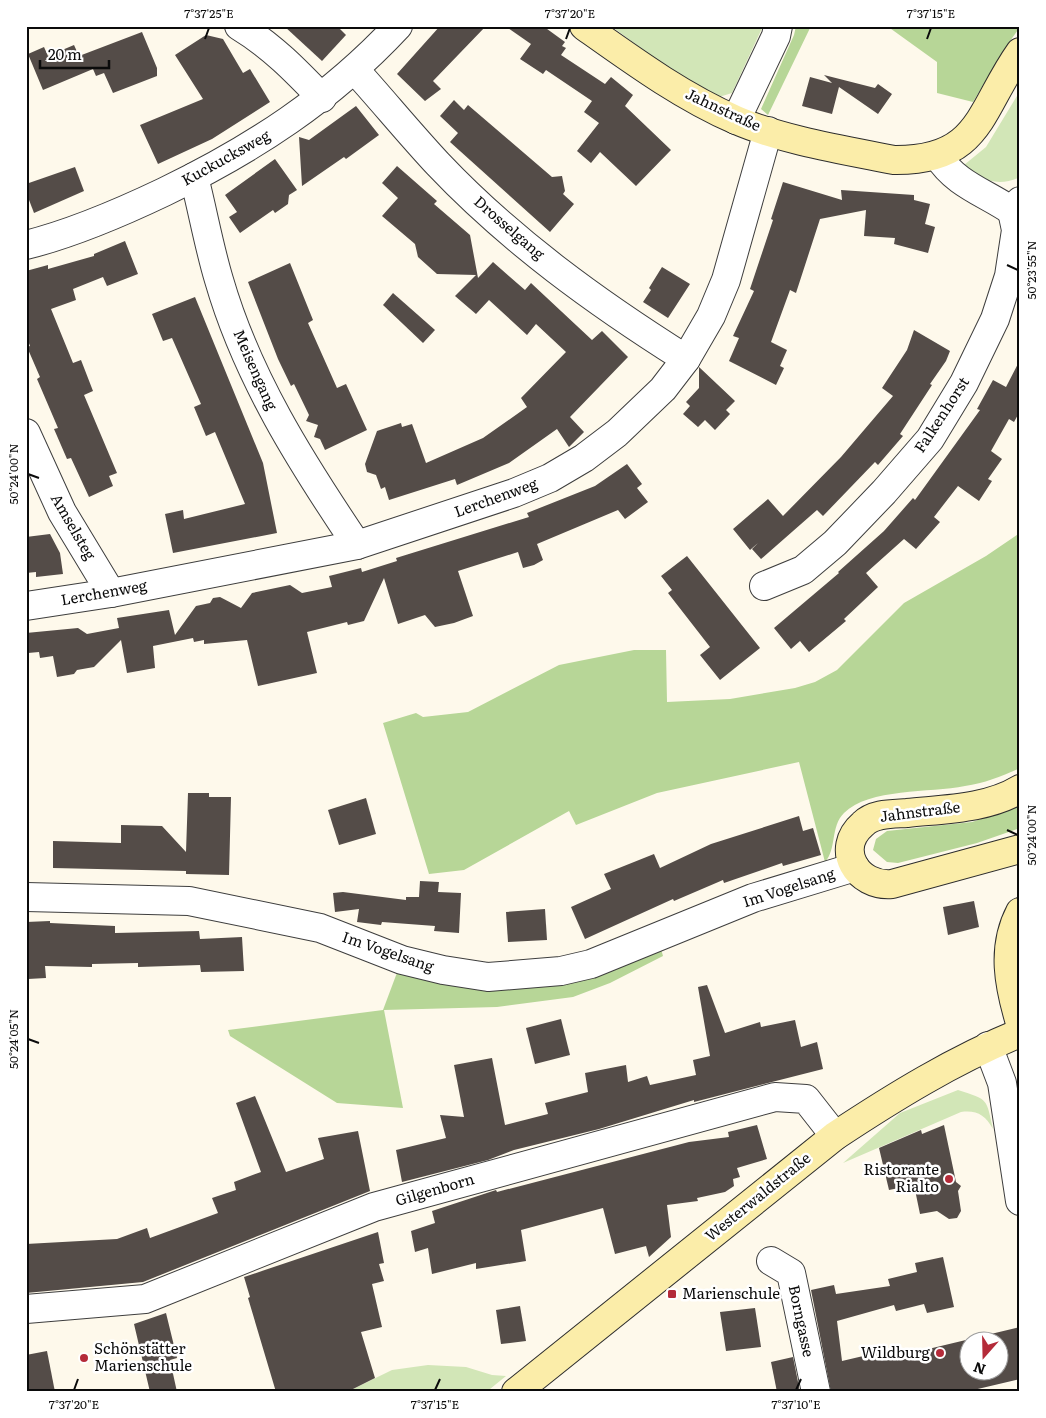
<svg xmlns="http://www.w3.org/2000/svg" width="1046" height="1418" font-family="Literata,serif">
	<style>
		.green { fill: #d2e6b7 }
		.forest { fill: #b7d697 }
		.building { fill: #544c48; fill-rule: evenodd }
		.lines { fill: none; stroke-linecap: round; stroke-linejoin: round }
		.street-casing { stroke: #3e3e3e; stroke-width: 30 }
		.secondary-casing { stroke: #2d2d2d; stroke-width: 30 }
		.street { stroke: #fff; stroke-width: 28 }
		.secondary { stroke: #fbeda9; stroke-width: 28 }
		.ticks { fill: none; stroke: #0b0b0b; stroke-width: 2 }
		.poi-dot { fill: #b42b39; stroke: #fff; stroke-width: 2 }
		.labels { text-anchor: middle; stroke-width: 5; stroke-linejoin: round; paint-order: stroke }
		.street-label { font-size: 15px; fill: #0b0b0b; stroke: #fff }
		.poi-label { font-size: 15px; fill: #0b0b0b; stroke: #fff; text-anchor: end }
		.neatline { fill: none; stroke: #0b0b0b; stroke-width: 2 }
		.ticks-label { font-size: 12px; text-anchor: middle; fill: #0b0b0b }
	</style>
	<rect width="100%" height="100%" fill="#fef9eb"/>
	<g class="green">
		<polygon points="611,26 763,26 732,93 719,97 665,66"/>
		<path d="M1020 91V177C999 187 980 181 964 165L986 147Z"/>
		<path d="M958 1090C989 1100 986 1098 993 1129 985 1115 977 1110 961 1112L843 1163 900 1113Z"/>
		<polygon points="428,1365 466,1367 492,1375 506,1376 490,1389 475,1392 347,1392 392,1370"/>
	</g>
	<g class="forest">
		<polygon points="796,26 811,26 768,115 761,109 794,35"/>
		<polygon points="887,26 1020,26 1020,27 1008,44 973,102 937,93 937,62"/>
		<path d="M1020 533V768C1002 776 985 783 965 786 930 793 869 788 844 813 830 827 837 849 825 862L799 762 657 793 576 825 569 811 464 870 429 874 383 723 416 713 423 717 468 712 559 665 634 650H666L667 702 730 699 795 688 815 682 837 670 904 603 986 556Z"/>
		<polygon points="1020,806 1020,828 977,843 898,863 887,862 873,850 876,839 887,831 972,822"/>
		<polygon points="661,949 663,956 610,983 573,997 497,1007 384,1010 403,1108 337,1103 230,1036 228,1030 383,1010 398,970 442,981"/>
	</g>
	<g class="building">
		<polygon points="284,26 337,26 346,35 322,61"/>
		<polygon points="440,26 486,26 433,81 441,89 425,101 397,74"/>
		<polygon points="505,26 543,26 565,42 562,46 566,48 561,55 605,84 611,77 633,95 625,106 671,150 636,186 600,152 591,163 577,151 599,123 584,112 592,101 546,70 543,74 520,59 531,44"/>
		<polygon points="142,32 157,68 157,76 113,93 104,73 96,76 93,69 43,90 28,54 44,47 48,56 74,45 79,56"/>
		<polygon points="206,35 223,39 243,73 250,69 270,102 212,139 158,164 140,125 203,99 175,55"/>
		<polygon points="824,75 875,88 878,84 892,94 878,114 839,87 832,114 802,106 810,77 832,83"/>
		<polygon points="454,100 464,110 468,105 552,177 562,176 565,191 563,194 574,204 550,232 450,142 458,133 440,116"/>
		<polygon points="356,106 379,135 346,159 344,157 302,186 299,137 309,140"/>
		<polygon points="275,159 297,190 289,195 288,204 275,213 273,210 240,233 229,217 237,212 225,195"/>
		<polygon points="397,166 437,201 434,204 470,235 478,278 493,262 525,290 531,283 592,340 602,331 628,357 570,417 584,432 569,447 557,429 509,463 457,485 455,479 389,500 385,487 381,489 376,475 367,472 365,464 377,431 401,423 402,427 412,424 426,463 483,438 527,407 521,398 566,352 536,324 527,335 489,300 476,314 455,296 476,275 437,274 418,257 415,244 382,216 398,198 382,183"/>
		<polygon points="75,167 84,191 34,213 26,192 26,184"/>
		<polygon points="783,182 842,200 841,190 914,195 914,200 930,204 925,224 935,227 928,253 894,244 895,238 864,236 866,210 820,219 796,293 790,290 771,342 787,350 780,366 784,368 776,385 729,361 739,338 733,336 754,291 750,289 773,220 771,219"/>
		<polygon points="125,241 138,274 107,286 103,277 73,289 76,300 51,309 73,363 81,360 93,391 84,395 117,473 109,476 113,486 89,497 71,458 67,459 54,429 58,428 37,379 40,377 27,347 30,346 26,335 26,271 48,265 48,269 94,256 94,254"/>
		<polygon points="290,263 313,320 308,323 337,388 346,384 367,430 325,450 320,439 314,437 318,425 306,421 309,415 294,384 291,386 278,359 248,282"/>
		<polygon points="662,267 690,284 668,318 643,302 651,290 649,288"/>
		<polygon points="393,293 435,330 423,343 383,305"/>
		<polygon points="195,297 263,463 277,533 173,553 165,514 183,510 184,519 245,504 215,432 206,436 194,407 201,404 172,338 163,341 152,314"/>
		<polygon points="914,330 950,351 946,361 930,384 932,385 900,434 903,436 878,465 875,462 823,516 817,510 761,559 752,549 758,543 750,550 733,529 768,499 783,516 841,457 893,396 882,388 907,350"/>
		<polygon points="1020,360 1020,411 1014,422 1009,419 991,451 1002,459 988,479 992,481 979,501 958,486 934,517 940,522 916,549 904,539 866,573 878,587 844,619 846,621 809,652 800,641 791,649 774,628 839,573 838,572 884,531 913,498 915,500 980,410 977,409 993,380 1006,387"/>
		<polygon points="699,367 735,401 726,410 730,414 715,430 705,420 698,427 683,414 690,406 686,402 699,388"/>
		<polygon points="627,464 642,484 637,488 648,502 625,519 618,510 537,544 543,560 534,565 523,568 518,552 458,571 473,616 454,623 435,627 425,615 398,624 384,578 364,621 348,625 347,622 307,632 317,673 258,686 247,640 204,644 204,640 194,642 193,638 153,646 155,668 127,673 121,640 94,667 77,670 74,674 57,677 53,656 40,658 39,652 28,653 26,633 78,628 87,634 119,628 117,618 169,610 175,635 196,606 210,603 213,598 220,597 241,608 252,593 290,585 302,593 332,587 329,576 361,568 362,572 397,561 396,558 529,517 527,513 595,486"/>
		<polygon points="50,534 60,553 63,574 36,577 36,572 26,573 26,537"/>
		<polygon points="687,556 760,648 720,680 700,655 710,647 668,593 672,590 661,576"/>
		<polygon points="188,793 209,793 209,797 231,797 229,875 186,874 186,871 53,868 53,841 121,843 121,825 162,826 186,852"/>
		<polygon points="366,798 376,834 339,845 328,810"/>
		<polygon points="799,816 803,831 813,828 821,855 783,866 782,863 724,883 723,880 674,901 673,899 585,939 571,907 611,889 604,874 654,854 660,868 711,844"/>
		<polygon points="420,881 439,882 438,892 461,893 459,933 434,931 435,926 382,922 381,925 357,922 359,909 335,912 333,893 343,892 406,900 406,897 419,897"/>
		<polygon points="974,901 979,927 948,935 943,907"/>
		<polygon points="545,909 547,940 508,942 506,912"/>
		<polygon points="50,921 50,923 115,926 115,933 199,931 200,939 242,937 244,971 201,972 200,965 138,967 138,963 92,964 92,967 45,966 46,978 28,979 26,922"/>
		<polygon points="707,985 725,1033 760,1022 761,1027 795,1020 801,1047 817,1042 823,1069 694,1102 694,1100 599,1129 514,1150 488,1160 402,1182 396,1150 446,1138 440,1115 464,1117 454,1065 492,1058 505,1125 548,1114 545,1103 588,1092 585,1073 626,1065 628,1082 647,1076 650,1085 696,1075 693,1060 710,1056 698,987"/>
		<polygon points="561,1019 570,1055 535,1064 526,1028"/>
		<polygon points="255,1096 286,1172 324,1159 318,1138 358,1131 370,1191 143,1282 26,1293 26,1244 117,1239 147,1228 150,1238 218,1213 212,1198 236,1190 234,1182 261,1172 236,1103"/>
		<polygon points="757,1125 767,1159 737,1168 740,1177 733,1179 734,1186 725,1192 697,1198 698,1201 667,1205 671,1237 649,1257 646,1246 615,1254 603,1208 521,1230 526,1261 476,1269 476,1263 432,1274 428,1248 415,1252 411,1231 435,1223 432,1211 496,1190 497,1192 689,1142 729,1137 728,1132"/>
		<polygon points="944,1125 956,1182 961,1186 958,1191 961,1211 957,1218 949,1219 937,1211 920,1214 914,1185 889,1190 879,1148 921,1130 922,1134"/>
		<polygon points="378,1232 384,1263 379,1264 384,1281 372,1284 382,1327 361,1332 375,1378 347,1392 276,1392 248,1298 250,1297 244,1277"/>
		<path d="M943 1257 954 1307 927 1313 924 1304 896 1311 894 1305 837 1321 842 1361 893 1349 895 1357 1020 1327V1379L965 1392H831L811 1290 834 1285 836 1294 890 1286 888 1279 917 1272 915 1263ZM968 1340H998V1370H968Z"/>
		<polygon points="520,1306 526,1341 501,1344 496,1310"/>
		<polygon points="755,1308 761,1347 726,1351 720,1312"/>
		<polygon points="166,1313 177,1358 170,1360 177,1392 150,1392 134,1324"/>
		<polygon points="47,1351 55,1392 26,1392 26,1355"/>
		<polygon points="793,1357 800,1392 777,1392 771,1362"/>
	</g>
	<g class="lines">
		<defs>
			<g id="street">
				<path d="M239 26C272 46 296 71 322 98"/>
				<path d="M355 70C383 101 410 134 438 164 511 241 597 303 686 359"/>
				<polyline points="736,120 776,36 778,26"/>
				<path d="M938 156C955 184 986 193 1012 211L1020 201"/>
				<path d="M194 177C203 212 209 247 219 280 247 377 301 462 357 545"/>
				<path d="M26 245C74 233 120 213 164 192 253 149 330 99 398 26"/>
				<polyline points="26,433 62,512 111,593"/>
				<polyline points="764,586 803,570 835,543 884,492 930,439 964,383 995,319 1009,276 1016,230 1012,211"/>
				<polyline points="26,606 111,593 357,545 514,493 550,478 584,458 617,433 663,389 686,359 711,316 726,280 768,131"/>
				<polyline points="26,897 189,901 320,928 402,960 443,970 488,977 561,971 591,964 753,898 855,867"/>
				<polyline points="988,1046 1002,1083 1020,1201"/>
				<polyline points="771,1261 791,1273 816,1392"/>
				<polyline points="26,1309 145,1299 374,1207 775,1097 806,1099 835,1136"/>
			</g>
			<g id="secondary">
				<path d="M584 26C632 60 681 96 736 120 782 140 844 150 894 160 981 161 979 110 1020 52"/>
				<path d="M1020 789C987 809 944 809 907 813 893 814 874 813 863 824 834 849 857 887 892 884L1020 849"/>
				<path d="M1020 912C1001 948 1009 986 1020 1023"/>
				<path d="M516 1392 835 1136C894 1097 954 1060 1020 1033"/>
			</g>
		</defs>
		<use href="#street" class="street-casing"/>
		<use href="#secondary" class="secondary-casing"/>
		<use href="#street" class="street"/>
		<use href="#secondary" class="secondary"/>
	</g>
	<path class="ticks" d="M205 39 209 28M566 39 570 28M927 39 931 28M1007 265 1018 270M28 474 39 478M1007 830 1018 835M28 1039 39 1043M74 1390 78 1379M435 1390 440 1379M796 1390 801 1379"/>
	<g class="poi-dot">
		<circle cx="949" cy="1179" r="5"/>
		<rect x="667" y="1289" width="10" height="10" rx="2.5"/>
		<circle cx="940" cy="1353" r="5"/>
		<circle cx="84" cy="1358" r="5"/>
	</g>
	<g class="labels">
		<g class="street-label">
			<text transform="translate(723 110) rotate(25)" y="5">Jahnstraße</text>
			<text transform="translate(226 158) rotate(-29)" y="5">Kuckucksweg</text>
			<text transform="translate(509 228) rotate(41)" y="5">Drosselgang</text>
			<text transform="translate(255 370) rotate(66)" y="5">Meisengang</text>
			<text transform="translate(942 415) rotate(-57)" y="5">Falkenhorst</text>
			<text transform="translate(496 498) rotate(-20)" y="5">Lerchenweg</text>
			<text transform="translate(73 527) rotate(60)" y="5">Amselsteg</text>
			<text transform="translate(104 593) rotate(-10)" y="5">Lerchenweg</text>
			<text transform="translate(920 812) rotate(-7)" y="5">Jahnstraße</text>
			<text transform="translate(789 888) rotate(-18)" y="5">Im Vogelsang</text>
			<text transform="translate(388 952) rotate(19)" y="5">Im Vogelsang</text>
			<text transform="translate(435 1190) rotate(-16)" y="5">Gilgenborn</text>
			<text transform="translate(758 1197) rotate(-39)" y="5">Westerwaldstraße</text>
			<text transform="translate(801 1321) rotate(78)" y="5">Borngasse</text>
		</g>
		<g class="poi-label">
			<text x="939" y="1175">Ristorante<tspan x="939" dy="17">Rialto</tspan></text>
			<text x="682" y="1299" text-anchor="start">Marienschule</text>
			<text x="94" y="1354" text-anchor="start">Schönstätter<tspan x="94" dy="17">Marienschule</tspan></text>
			<text x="930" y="1358">Wildburg</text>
		</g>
	</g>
	<rect width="1046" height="1418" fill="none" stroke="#ffffff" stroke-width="55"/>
	<g transform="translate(984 1356) rotate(200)"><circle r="24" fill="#ffffff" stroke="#9d9d9d"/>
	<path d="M0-4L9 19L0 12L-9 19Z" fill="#b42b39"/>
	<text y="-8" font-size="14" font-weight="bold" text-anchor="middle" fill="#0b0b0b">N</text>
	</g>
	<path d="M40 60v8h69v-8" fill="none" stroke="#0b0b0b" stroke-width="2.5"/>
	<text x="48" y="60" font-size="15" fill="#0b0b0b" stroke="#ffffff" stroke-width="4" paint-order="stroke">20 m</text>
	<rect x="28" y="28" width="990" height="1362" class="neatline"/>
	<g class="ticks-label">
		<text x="209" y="18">7°37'25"E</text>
		<text x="570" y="18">7°37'20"E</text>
		<text x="931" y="18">7°37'15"E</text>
		<text transform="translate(1032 270) rotate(-90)" y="4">50°23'55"N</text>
		<text transform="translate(14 474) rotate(-90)" y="4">50°24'00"N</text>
		<text transform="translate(1032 835) rotate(-90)" y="4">50°24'00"N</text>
		<text transform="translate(14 1039) rotate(-90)" y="4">50°24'05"N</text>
		<text x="74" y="1409">7°37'20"E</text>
		<text x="435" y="1409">7°37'15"E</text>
		<text x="796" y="1409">7°37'10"E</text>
	</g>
</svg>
